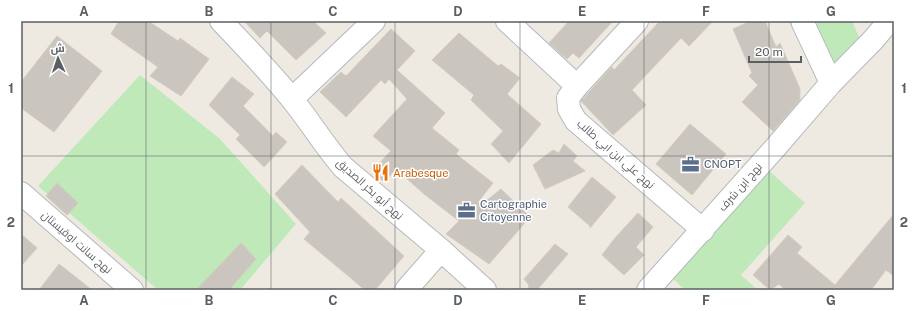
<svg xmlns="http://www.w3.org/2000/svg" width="915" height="311" font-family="'Public Sans',Cairo,sans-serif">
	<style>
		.green { fill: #c0e9ba }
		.building { fill: #cac5be; stroke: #d4cbbf }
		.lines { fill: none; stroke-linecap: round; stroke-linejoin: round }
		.minor-casing { stroke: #b4b9bd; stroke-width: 24 }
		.minor { stroke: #fff; stroke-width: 22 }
		.grid { fill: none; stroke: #5a5f64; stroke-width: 1; stroke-opacity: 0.55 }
		.labels { text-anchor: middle; stroke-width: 3; stroke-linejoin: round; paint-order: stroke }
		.street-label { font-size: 11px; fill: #5a5f64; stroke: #fff }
		.service-label { font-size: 11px; fill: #4e5e75; stroke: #fff; text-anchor: start }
		.food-label { font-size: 11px; fill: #c56008; stroke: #fff; text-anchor: start }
		.neatline { fill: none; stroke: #5a5f64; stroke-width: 1.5 }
		.grid-label { font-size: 13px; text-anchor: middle; font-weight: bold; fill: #5a5f64 }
	</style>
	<rect width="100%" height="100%" fill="#efeae1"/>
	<g class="green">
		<polygon points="811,21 852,21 860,39 833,70"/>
		<polygon points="140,75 220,139 296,224 240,290 158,290 38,186"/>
		<polygon points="768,170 805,203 741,275 758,290 685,290 672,278"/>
	</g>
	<g class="building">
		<polygon points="119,21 148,21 178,41 180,38 209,59 181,96 150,76 158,67 111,34"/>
		<polygon points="244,21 313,21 326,33 296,60 267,31 260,38"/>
		<polygon points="569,21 613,21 579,58 573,53 567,59 549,43"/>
		<polygon points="660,21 713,21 689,46 681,38 632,90 646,105 613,135 581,101 610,69 612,67 614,70"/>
		<polygon points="751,21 765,21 776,47 780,43 800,89 800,100 773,131 742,102 758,85 749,76 752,73 733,29"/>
		<polygon points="391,29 415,51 397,70 445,113 432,128 459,150 456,154 493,183 478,202 481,205 501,189 530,217 489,264 446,234 459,221 424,194 396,169 384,182 372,171 391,151 373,136 407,99 389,79 385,84 381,80 346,117 320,92 341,72 346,76"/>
		<polygon points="459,33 498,66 501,64 520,78 507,94 541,124 509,163 491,144 503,131 471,100 474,95 432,60"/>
		<polygon points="57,36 102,71 54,132 21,108 21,82"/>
		<polygon points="232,77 254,94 243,106 273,136 276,132 287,142 264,167 236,139 240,135 209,105"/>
		<polygon points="690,124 726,154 692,195 656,164"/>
		<polygon points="564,144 577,156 573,161 585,171 545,189 533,165 553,150 559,153"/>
		<polygon points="302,165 338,202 341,198 404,256 375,290 365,290 304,239 310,232 275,194"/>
		<polygon points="592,177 616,197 590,228 590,226 568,207"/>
		<polygon points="57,183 78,203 67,215 46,196"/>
		<polygon points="638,213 653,227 636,247 644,255 624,275 602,255 615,238"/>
		<polygon points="894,214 894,276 886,270 871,290 785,290 779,284 770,290 753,275 788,235 802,247 797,253 835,285"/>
		<polygon points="21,234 37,248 21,266"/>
		<polygon points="241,243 256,259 229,290 196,290"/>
		<polygon points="555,244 568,254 537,290 528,290 529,285 524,279"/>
		<polygon points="59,264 92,290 39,290"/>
	</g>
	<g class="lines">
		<defs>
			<g id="minor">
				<path d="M221 21C245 46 269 71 291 98 309 120 324 145 343 167L441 250 485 290"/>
				<polyline points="507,21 577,86 568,98 569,109 576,121 703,230"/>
				<polyline points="802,21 831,83"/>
				<polyline points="577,86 637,21"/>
				<polyline points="292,99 374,21"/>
				<polyline points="21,193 132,290"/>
				<polyline points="406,290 441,250"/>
				<polyline points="648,290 775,148 831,83 874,39 889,21"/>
			</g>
		</defs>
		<use href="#minor" class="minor-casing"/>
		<use href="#minor" class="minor"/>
	</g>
	<path class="grid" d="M146 21V290M271 21V290M395 21V290M520 21V290M644 21V290M769 21V290M21 156H894"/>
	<defs>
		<symbol id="office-bare" viewBox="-9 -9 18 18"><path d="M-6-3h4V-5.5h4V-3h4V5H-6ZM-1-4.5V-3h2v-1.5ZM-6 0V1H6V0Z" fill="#5c6f8a" stroke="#fff" stroke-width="2.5" paint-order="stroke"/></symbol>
		<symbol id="restaurant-bare" viewBox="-9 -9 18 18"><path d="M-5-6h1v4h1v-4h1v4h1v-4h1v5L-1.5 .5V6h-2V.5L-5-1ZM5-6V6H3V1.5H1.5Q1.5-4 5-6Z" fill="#e8710a" stroke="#fff" stroke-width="2.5" paint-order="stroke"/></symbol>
	</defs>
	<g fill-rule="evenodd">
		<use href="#office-bare" x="678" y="152" width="25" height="25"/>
		<use href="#restaurant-bare" x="368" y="160" width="25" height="25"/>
		<use href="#office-bare" x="454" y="198" width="25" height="25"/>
	</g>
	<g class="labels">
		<g class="street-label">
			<text transform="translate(616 154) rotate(41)" y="4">نهج علي ابن ابي طالب</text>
			<text transform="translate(740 187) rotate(-49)" y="4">نهج ابن شرف</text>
			<text transform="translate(370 189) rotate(42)" y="4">نهج أبو بكر الصديق</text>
			<text transform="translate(77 242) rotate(41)" y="4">نهج سانت اوقيستان</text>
		</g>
		<g class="service-label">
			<text x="704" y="168">CNOPT</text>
			<text x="480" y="208">Cartographie<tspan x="480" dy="13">Citoyenne</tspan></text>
		</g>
		<g class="food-label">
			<text x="393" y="177">Arabesque</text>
		</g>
	</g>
	<rect width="915" height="311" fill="none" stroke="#ffffff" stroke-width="44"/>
	<g transform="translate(58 58) rotate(357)" stroke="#ffffff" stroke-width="3" paint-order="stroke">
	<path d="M0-3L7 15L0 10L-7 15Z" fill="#5a5f64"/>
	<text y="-6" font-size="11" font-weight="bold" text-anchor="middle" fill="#5a5f64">ش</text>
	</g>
	<path d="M749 56v6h52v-6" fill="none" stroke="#5a5f64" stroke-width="2"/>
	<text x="755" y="56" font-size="12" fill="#5a5f64" stroke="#ffffff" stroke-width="3" paint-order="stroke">20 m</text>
	<rect x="22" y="22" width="871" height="267" class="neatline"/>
	<g class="grid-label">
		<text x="84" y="16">A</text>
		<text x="209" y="16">B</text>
		<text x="333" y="16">C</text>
		<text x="458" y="16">D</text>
		<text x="582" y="16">E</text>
		<text x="706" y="16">F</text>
		<text x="831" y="16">G</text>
		<text x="11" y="93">1</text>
		<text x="904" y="93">1</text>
		<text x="11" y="227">2</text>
		<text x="904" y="227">2</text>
		<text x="84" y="305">A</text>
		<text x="209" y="305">B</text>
		<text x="333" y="305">C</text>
		<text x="458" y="305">D</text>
		<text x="582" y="305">E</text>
		<text x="706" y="305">F</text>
		<text x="831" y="305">G</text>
	</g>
</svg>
